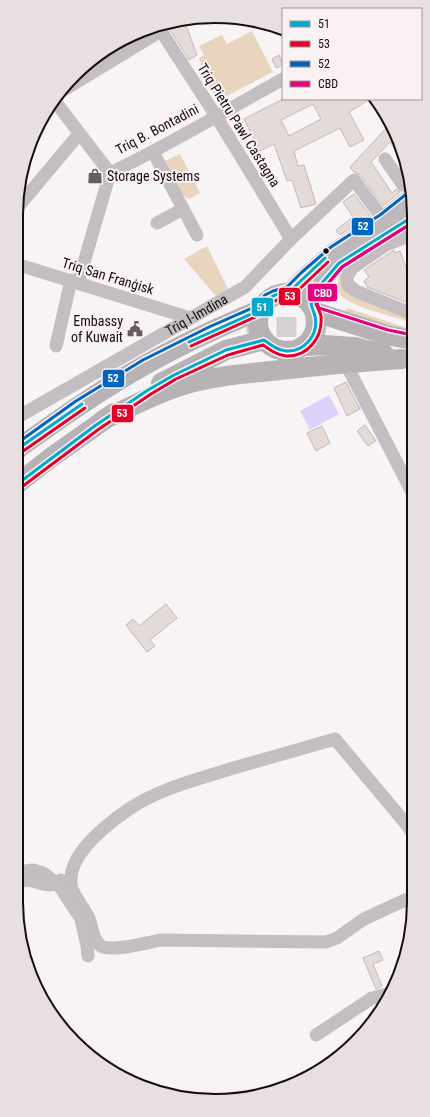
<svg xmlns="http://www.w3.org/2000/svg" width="430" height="1117" font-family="'Roboto Condensed',sans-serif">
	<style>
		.green { fill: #e9d4be }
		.water { fill: #ddd2fa }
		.building { fill: #e4dad8; stroke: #c2b9b8; fill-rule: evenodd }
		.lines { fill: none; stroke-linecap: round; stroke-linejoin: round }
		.highway-tunnel { stroke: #d7d0d2; stroke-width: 20; stroke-dasharray: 20 10; stroke-linecap: butt }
		.minor { stroke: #c3bec2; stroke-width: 13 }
		.major { stroke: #bcb8bb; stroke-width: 17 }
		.highway { stroke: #b7b2b6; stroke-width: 20 }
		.bus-1-casing { stroke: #faf1f3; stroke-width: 6 }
		.bus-2-casing { stroke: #faf1f3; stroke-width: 6 }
		.bus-3-casing { stroke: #faf1f3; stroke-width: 6 }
		.bus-4-casing { stroke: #faf1f3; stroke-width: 6 }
		.bus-1 { stroke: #00a9ce; stroke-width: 3 }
		.bus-2 { stroke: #e4002b; stroke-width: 3 }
		.bus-3 { stroke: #0065bd; stroke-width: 3 }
		.bus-4 { stroke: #e5007d; stroke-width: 3 }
		.bus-dot { fill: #190c0f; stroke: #faf1f3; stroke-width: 1.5 }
		.labels { text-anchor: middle; stroke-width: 4; stroke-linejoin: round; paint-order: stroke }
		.street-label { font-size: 14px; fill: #190c0f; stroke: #faf1f3 }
		.poi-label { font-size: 14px; fill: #190c0f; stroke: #faf1f3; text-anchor: start }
		.rim { fill: none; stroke: #190c0f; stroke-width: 2 }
		.line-badge { stroke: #faf1f3; stroke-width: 1.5 }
		.badge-label { font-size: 11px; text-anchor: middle; font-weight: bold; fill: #fff }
	</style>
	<rect width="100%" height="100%" fill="#f8f3f4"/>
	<g class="green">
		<polygon points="252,31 273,72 221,99 216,97 199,71 201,64 199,58 204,55 199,46 222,35 227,44"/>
		<polygon points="180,154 200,193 189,199 181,194 165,161"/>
		<polygon points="207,246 228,289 216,296 184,259"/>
		<path d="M348 268 343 276 410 319 409 322C392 316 353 307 341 296 339 293 338 290 337 287L339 277Z"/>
		<polygon points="347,308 413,330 344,318"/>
	</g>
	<polygon class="water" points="329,395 339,414 310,430 300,411"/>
	<g class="building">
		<polygon points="184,20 197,55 189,60 167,25"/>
		<polygon points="279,55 283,65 276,68 272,59"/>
		<path d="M283 99H370L349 112 364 140 350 147 340 128 294 151 298 166 304 165 316 204 301 208 292 180 287 181 274 144 260 151 244 119ZM313 104 321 119 289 136 281 120Z"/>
		<polygon points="391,123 394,127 403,158 401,158 390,142 371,162 392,193 396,189 400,192 383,206 360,175 354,172 350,167"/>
		<polygon points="354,194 370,215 340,235 336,230 353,217 343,202"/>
		<polygon points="394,250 395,253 400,251 407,270 413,289 413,305 367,287 364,281 369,277 364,270"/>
		<polygon points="346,382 360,409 347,416 334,388"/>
		<polygon points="365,425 376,441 368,446 357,431"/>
		<polygon points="322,426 330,443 316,451 307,433"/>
		<polygon points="166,604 177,618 150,640 155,646 147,652 126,625 133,619 139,626"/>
		<polygon points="379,951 383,960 373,964 382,986 376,989 363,958"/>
	</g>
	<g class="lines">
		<polyline class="highway-tunnel" points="247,333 276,327 304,327 327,331"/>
		<g class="minor">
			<polyline points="159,28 216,116 291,239"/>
			<polyline points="57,94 161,31"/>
			<polyline points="54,100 110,173"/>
			<polyline points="153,152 197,235"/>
			<polyline points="385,159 403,185"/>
			<path d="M110 173C169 145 225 111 283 79"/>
			<polyline points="17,208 79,134"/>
			<polyline points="157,223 183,209"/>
			<polyline points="412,235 386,245 352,268 347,277 348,285 356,291 413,314"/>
			<polyline points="16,264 190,318"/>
			<polyline points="78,283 110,173"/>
			<polyline points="56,346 71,280"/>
			<polyline points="349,363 349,370 413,494"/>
			<path id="s1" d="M16 418 245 287 291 239 354 180 383 219"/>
			<path d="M414 836 407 825 335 739C300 749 265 759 230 769 195 780 159 789 129 809 106 825 63 857 72 889 76 899 84 908 89 918 92 927 93 943 103 947 116 951 147 943 160 940L326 942 337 938 364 919 414 896"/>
			<polyline points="16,872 33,870 43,873 58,884 81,919 87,946 88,956"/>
			<path d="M16 882C21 881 27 880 32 881 43 884 53 889 61 880"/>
			<polyline points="316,1035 372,998 387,994"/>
		</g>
		<g class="major">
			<polyline points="289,292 305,276 334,251 383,219 412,196"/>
			<polyline points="311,304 322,283 339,263 412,217"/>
		</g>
		<g class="highway">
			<circle cx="287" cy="322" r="29"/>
			<polyline points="315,312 387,335 413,340"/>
			<polyline points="305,346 324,345 354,347 384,354"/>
			<polyline points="161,383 226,350 264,340"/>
			<path d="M103 420C130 407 157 393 187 384 214 376 243 374 271 371 315 366 358 362 402 359"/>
			<path d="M16 450C58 420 100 390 145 365 182 344 221 326 260 310"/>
			<polyline points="16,485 49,459 114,413"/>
		</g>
		<defs>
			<g id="bus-1">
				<polyline points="189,342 260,310 268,299 275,295 289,292 325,258"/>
				<polyline points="16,450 82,404"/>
				<path d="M16 485 96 425 148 390 174 375 226 350 264 340C271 345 277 350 286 351 305 352 319 334 315 316 314 312 312 308 311 304L322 283 339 263 412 217"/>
			</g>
			<g id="bus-2">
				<polyline points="191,346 262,314 271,303 277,300 292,296 328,262"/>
				<polyline points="19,454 85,408"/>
				<path d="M19 489 99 429 151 394 176 379 228 355 263 345C270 350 277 355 286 356 308 357 323 337 321 316 320 312 318 308 316 304L326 286 342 267 412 223"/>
			</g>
			<polyline id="bus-3" points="16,444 76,401 143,360 209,327 257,306 265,295 273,291 287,287 302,272 331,247 380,215 409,192"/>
			<polyline id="bus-4" points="412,223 342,267 326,286 317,304 319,308 388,330 413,335"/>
		</defs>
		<use href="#bus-1" class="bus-1-casing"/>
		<use href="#bus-2" class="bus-2-casing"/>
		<use href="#bus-3" class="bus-3-casing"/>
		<use href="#bus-4" class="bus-4-casing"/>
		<use href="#bus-1" class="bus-1"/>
		<use href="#bus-2" class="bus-2"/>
		<use href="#bus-3" class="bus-3"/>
		<use href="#bus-4" class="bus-4"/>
	</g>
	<defs>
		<symbol id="shop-bare" viewBox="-9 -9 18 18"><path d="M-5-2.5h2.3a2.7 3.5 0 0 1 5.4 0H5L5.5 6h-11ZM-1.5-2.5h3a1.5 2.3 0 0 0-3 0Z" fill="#675d5f" stroke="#faf1f3" stroke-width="2.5" paint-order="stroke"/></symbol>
		<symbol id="civic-bare" viewBox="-9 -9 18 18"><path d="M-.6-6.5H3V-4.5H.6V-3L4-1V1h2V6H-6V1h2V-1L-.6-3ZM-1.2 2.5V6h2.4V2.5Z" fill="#675d5f" stroke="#faf1f3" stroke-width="2.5" paint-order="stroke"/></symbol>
	</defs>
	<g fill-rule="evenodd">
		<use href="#shop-bare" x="84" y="165" width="22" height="22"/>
		<use href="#civic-bare" x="124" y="318" width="22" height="22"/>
	</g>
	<circle class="bus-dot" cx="326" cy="251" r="3.5"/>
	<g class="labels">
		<g class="street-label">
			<text transform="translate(239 125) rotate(58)" y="5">Triq Pietru Pawl Castagna</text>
			<text transform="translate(157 129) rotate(-28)" y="5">Triq B. Bontadini</text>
			<text transform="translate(108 276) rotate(17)" y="5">Triq San Franġisk</text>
			<text dy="5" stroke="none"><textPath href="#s1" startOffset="208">Triq l-Imdina</textPath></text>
		</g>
		<g class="poi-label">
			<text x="107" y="181">Storage Systems</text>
			<text x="123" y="326" text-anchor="end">Embassy<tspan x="123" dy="16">of Kuwait</tspan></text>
		</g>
	</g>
	<path d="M0 0H430V1117H0ZM215 23H215A192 192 0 0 1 407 215V902A192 192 0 0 1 215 1094H215A192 192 0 0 1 23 902V215A192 192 0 0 1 215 23Z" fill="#e8dfe1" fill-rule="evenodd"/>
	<path class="rim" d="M215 23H215A192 192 0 0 1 407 215V902A192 192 0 0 1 215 1094H215A192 192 0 0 1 23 902V215A192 192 0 0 1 215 23Z"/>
	<g class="line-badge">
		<rect x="351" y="217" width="23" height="19" rx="4" fill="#0065bd"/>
		<rect x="307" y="283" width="31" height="19" rx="4" fill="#e5007d"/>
		<rect x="278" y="287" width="23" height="19" rx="4" fill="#e4002b"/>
		<rect x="251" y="297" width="23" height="20" rx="4" fill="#00a9ce"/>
		<rect x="102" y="369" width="23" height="19" rx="4" fill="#0065bd"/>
		<rect x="111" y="404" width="23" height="19" rx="4" fill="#e4002b"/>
	</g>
	<g class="badge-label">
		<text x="363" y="230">52</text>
		<text x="323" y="297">CBD</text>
		<text x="290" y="300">53</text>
		<text x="262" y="311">51</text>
		<text x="113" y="382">52</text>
		<text x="122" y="417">53</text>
	</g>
	<rect x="282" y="8" width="140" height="92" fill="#faf1f3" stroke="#a09598"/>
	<rect x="290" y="21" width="20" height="6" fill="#00a9ce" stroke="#a09598"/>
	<text x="318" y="28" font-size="12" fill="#190c0f">51</text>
	<rect x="290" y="41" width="20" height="6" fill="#e4002b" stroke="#a09598"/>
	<text x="318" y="48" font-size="12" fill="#190c0f">53</text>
	<rect x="290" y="61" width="20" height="6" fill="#0065bd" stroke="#a09598"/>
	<text x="318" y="68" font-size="12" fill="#190c0f">52</text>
	<rect x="290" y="81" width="20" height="6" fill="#e5007d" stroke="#a09598"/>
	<text x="318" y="88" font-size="12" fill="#190c0f">CBD</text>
</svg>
